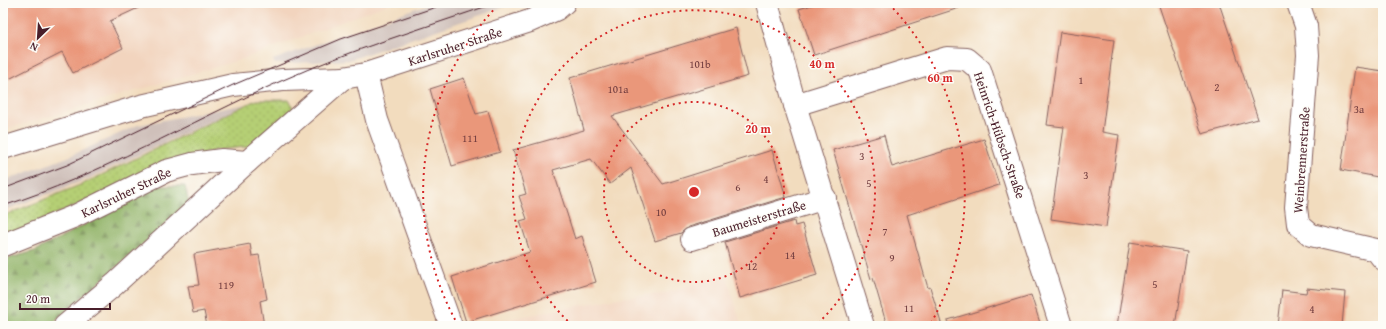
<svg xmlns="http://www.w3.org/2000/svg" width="1386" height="329" font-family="'Gentium Book Plus',serif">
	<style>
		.built { fill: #f2d4be }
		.industrial { fill: #cfc0ba }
		.grass { fill: url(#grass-dots); stroke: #807750 }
		.forest { fill: url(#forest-firs); stroke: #6d6848 }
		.building { fill: #ea977a }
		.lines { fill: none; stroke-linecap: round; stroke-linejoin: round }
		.minor-casing { stroke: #85615e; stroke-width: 24 }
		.minor { stroke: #fff; stroke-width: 22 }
		.tram { stroke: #4a1f2b; stroke-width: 1 }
		.ring { fill: none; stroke: #d62828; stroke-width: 2; stroke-dasharray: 2 4 }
		.labels { text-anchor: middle; stroke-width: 3; stroke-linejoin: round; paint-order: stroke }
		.number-label { font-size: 11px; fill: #723d3f }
		.street-label { font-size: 13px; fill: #4a1f2b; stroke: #fdfcf7 }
		.centre { fill: #d62828; stroke: #fdfcf7; stroke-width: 2 }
		.ring-label { font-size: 12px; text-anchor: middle; font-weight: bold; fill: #d62828; stroke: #fdfcf7; stroke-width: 3; stroke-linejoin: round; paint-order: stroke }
	</style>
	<defs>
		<pattern id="grass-dots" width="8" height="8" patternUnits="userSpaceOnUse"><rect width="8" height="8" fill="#b5cf75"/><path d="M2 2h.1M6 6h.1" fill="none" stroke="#9db165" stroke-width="1.8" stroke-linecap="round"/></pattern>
		<pattern id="forest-firs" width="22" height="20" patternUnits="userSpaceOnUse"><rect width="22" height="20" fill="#90b266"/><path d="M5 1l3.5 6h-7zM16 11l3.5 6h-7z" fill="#789054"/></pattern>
	</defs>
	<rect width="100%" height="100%" fill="#fdfcf7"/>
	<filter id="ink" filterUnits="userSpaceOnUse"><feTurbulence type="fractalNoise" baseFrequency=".025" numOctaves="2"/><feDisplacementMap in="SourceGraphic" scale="8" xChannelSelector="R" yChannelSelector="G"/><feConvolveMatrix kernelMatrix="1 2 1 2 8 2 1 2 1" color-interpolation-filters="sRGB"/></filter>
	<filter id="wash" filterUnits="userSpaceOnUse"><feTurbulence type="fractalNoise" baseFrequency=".012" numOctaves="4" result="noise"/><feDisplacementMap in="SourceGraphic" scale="16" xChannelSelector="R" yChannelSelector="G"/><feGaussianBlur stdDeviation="0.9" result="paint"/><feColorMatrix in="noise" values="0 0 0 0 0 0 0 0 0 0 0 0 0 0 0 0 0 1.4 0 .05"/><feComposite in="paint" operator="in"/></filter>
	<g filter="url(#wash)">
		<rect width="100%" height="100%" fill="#f2dcbe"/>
		<g class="built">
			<polygon points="3,3 391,3 246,58 3,130"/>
			<polygon points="726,274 742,326 472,326 619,298 663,294"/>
		</g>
		<g class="industrial">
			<polygon points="430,3 516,3 349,60 275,64 273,60"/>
			<polygon points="246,104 88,179 3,211 3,181 68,157 138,125"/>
		</g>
		<polygon class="grass" points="256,100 289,100 294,110 254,146 216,150 165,167 3,237 3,216 85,183"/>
		<polygon class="forest" points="157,186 185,186 189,204 49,326 3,326 3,260 35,251"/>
		<g id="blocks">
			<g class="building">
				<polygon points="3,3 149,3 110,21 123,48 73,73 62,52 9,79 3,66"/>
				<polygon points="818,3 958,3 959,8 814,55 799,9"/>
				<polygon points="1158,3 1219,3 1258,119 1202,134"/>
				<polygon points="736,28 748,76 612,116 663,184 772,150 786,197 688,227 681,233 655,241 631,168 610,184 591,159 553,170 575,239 582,236 596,282 466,322 452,277 530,252 520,221 527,219 519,196 526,194 513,150 584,130 570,78"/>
				<polygon points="1060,32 1114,40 1102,132 1119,135 1106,227 1051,219 1064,127 1047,125"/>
				<polygon points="1355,67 1383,71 1383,178 1341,170"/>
				<polygon points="464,78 476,114 488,111 500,152 452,166 430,89"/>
				<polygon points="884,135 892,167 984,139 999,185 907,215 928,288 930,287 942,326 887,326 873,278 871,279 833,150"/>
				<polygon points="794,221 795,226 802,224 817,275 740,298 725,242"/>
				<polygon points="1130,242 1187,251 1175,326 1117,326"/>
				<polygon points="250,244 252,256 259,255 267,299 260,301 264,326 207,326 204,311 193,313 188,286 199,285 194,254"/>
				<polygon points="1307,288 1345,292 1342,326 1278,326 1282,290 1306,293"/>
				<polygon points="1031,295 1041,326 949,326 948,320"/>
			</g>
		</g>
	</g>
	<g filter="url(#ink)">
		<use href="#blocks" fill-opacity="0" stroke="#85615e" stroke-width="1"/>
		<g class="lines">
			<defs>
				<g id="minor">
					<polyline points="767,3 795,105 947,58 967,59 980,70 1061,326"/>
					<polyline points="1298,3 1306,26 1308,55 1296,207 1298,224 1311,235 1376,250 1383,259"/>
					<polyline points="366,74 377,120 451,326"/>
					<polyline points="795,105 863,326"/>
					<polyline points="3,148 141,106 233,85 283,80 343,78 366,74 530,21 557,9 564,3"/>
					<polyline points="692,239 825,198"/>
					<polyline points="3,245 75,216 166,171 192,164 222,160 247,162 343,78"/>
					<polyline points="65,326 115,284 247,162"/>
				</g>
			</defs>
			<use href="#minor" class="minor-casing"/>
			<use href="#minor" class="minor"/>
			<g class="tram">
				<polyline points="3,189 67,165 233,85 341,39 448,3"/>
				<path d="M3 206C100 175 188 123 281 81 350 50 424 28 496 3"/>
			</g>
		</g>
	</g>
	<g class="ring">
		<circle cx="694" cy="192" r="90"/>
		<path d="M572 325A181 181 0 1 1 816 325"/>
		<path d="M458 325A271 271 0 0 1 499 4M889 4A271 271 0 0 1 930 325"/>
	</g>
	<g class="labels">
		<g class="number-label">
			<text x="700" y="68">101b</text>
			<text x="1081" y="84">1</text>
			<text x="1217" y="91">2</text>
			<text x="618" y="93">101a</text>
			<text x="1359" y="113">3a</text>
			<text x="470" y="142">111</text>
			<text x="862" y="160">3</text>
			<text x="1086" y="179">3</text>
			<text x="766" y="183">4</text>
			<text x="869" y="187">5</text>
			<text x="738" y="191">6</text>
			<text x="661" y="216">10</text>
			<text x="885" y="235">7</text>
			<text x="790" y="259">14</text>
			<text x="892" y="262">9</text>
			<text x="752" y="270">12</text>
			<text x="1155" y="288">5</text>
			<text x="226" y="289">119</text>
			<text x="909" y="312">11</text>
			<text x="1312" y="313">4</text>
		</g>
		<g class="street-label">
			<text transform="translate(455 46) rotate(-18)" y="5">Karlsruher Straße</text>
			<text transform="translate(1000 135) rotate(71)" y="5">Heinrich-Hübsch-Straße</text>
			<text transform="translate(1301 160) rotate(-86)" y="5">Weinbrennerstraße</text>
			<text transform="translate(126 192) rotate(-26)" y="5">Karlsruher Straße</text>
			<text transform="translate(759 218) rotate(-17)" y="5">Baumeisterstraße</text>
		</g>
	</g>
	<circle cx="694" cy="192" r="6" class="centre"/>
	<g class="ring-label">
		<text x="822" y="68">40 m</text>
		<text x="940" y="82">60 m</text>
		<text x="758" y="133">20 m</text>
	</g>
	<rect width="1386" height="329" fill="none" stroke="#fdfcf7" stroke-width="16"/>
	<g transform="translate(38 38) rotate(205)" stroke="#fdfcf7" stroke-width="3" paint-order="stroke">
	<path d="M0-3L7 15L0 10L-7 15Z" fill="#4a1f2b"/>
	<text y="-6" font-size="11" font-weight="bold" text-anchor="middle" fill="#4a1f2b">N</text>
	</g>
	<path d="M20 303v6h90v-6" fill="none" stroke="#4a1f2b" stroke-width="2"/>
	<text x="26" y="303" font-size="12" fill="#4a1f2b" stroke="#fdfcf7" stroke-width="3" paint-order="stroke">20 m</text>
</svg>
